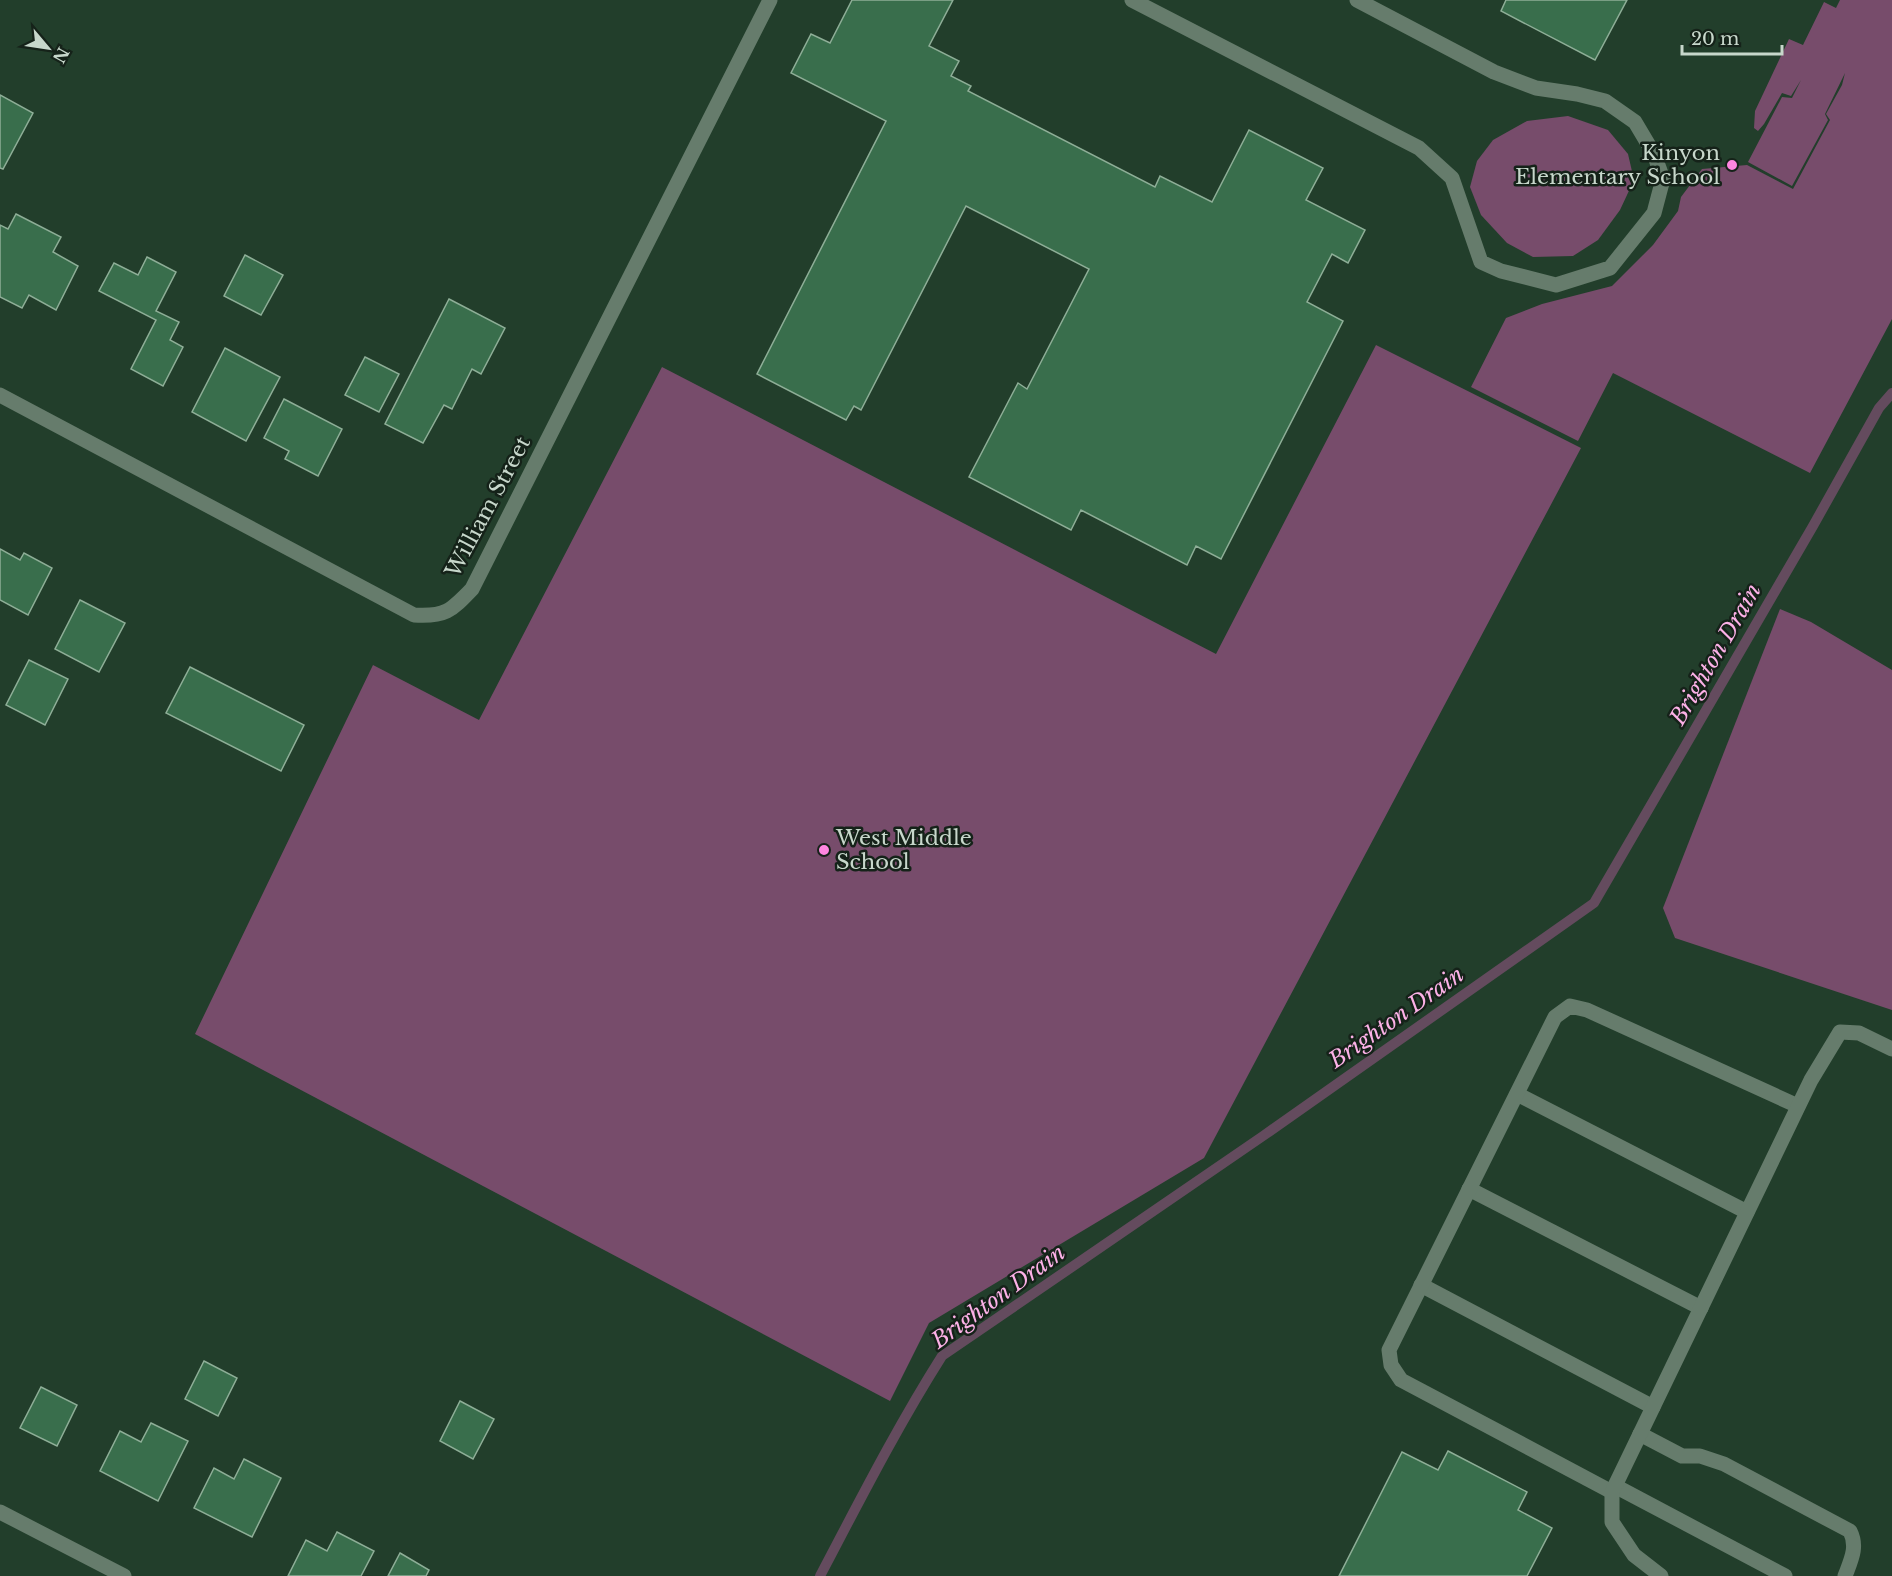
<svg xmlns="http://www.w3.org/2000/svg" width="1892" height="1576" font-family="'Libre Baskerville',serif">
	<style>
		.green { fill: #774c6b }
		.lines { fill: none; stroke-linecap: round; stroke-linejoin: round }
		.stream { stroke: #644b5e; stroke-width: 10 }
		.building { fill: #396e4c; stroke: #8eae97; stroke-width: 1.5 }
		.minor { stroke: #667c6c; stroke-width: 15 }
		.poi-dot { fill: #fe86e0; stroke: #152219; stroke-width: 2 }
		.labels { text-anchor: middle; stroke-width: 5; stroke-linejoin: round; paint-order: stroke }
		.poi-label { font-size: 21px; fill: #c7d7cb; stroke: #152219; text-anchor: end }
		.street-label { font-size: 21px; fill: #c7d7cb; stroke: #152219 }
		.water-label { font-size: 22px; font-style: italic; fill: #fcb1e7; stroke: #152219 }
	</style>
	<rect width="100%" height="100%" fill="#223e2b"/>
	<g class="green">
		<polygon points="1840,0 1892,0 1892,319 1810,473 1613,373 1578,441 1471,387 1506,318 1542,304 1612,286 1653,245 1678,211 1681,197 1702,169 1747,165 1793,189 1830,120 1826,114 1842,85 1845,73 1825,114 1828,120 1792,186 1748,162 1782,97 1792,98 1801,80 1791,96 1782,93 1764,124 1758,131 1754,128 1755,111 1789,39 1803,45 1824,2 1836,8"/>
		<polygon points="1568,116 1608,130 1628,154 1634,180 1620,210 1598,240 1573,256 1533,257 1507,243 1481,215 1470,187 1477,161 1493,140 1527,121"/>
		<polygon points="1376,345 1581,448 1204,1158 929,1323 890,1401 195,1034 373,665 479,720 662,367 1216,654"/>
		<polygon points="1780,609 1811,622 1892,670 1892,1010 1675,938 1663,908"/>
	</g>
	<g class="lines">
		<path class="stream" d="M820 1576C859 1502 897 1427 942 1356L1263 1136 1594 903 1813 526 1879 408 1892 393"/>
	</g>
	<g class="building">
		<polygon points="852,0 953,0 929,46 959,61 951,76 971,86 968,91 1155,187 1160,176 1212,202 1249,130 1323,168 1306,200 1365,230 1348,263 1332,254 1307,302 1343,321 1221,559 1196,546 1187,565 1081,510 1071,530 969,477 1018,383 1027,389 1089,269 966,206 861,410 854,406 846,420 757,374 886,121 791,73 811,34 830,43"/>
		<polygon points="1506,0 1627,0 1595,60 1501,11"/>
		<polygon points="0,95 33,113 3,169 0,168"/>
		<polygon points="16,214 61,237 53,252 78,266 56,310 29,295 22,308 0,297 0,225 8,229"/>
		<polygon points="245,255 283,275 261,315 224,296"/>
		<polygon points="147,257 176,272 156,311 179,322 170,340 183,347 163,386 131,369 156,320 99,291 114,263 138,275"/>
		<polygon points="449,299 505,328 481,374 472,369 452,409 444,405 423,443 385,424"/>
		<polygon points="225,348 280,377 246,441 192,412"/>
		<polygon points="365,357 399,374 379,412 345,395"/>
		<polygon points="284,399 342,429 318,476 285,459 289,451 264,438"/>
		<polygon points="0,549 20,560 24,553 52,568 28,615 0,600"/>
		<polygon points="80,600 125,623 99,672 55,649"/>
		<polygon points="29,660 68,679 45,725 6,705"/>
		<polygon points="190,667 304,725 281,771 166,713"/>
		<polygon points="204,1361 237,1378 218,1416 185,1399"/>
		<polygon points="41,1387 77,1405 57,1446 20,1428"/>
		<polygon points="460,1401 494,1419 473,1459 440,1441"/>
		<polygon points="151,1423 188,1441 158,1501 100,1471 120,1431 141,1442"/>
		<polygon points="1448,1451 1527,1492 1518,1510 1552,1528 1527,1576 1339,1576 1402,1452 1438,1470"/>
		<polygon points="244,1459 281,1478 252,1537 194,1508 214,1468 234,1479"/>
		<polygon points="337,1532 374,1551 361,1576 288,1576 306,1540 327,1551"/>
		<polygon points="400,1553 429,1570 426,1576 388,1576"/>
	</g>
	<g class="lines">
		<g class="minor">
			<polyline points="1132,0 1419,148 1452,178 1481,262 1501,271 1556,285 1610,268 1654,213 1663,179 1654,154 1635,122 1605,101 1577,94 1536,88 1494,72 1357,0"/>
			<path d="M0 395 414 615C445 617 451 611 472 589L770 0"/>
			<polyline points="1517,1094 1747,1212"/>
			<polyline points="1469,1189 1701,1308"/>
			<polyline points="1421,1285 1653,1407"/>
			<path d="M1640 1434 1682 1456H1700L1724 1464 1850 1531C1858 1547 1851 1560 1845 1576"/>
			<polyline points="1615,1486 1785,1576"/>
			<polyline points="1612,1492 1401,1380 1391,1365 1389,1350 1555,1017 1570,1006 1587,1010 1798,1106"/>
			<polyline points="0,1512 124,1576"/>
			<polyline points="1661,1576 1634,1555 1612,1522 1612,1492 1811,1080 1840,1032 1859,1033 1892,1049"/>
		</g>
	</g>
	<g class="poi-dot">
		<circle cx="1732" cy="165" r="6"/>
		<circle cx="824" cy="850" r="6"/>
	</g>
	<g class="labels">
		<g class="poi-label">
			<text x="1720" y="160">Kinyon<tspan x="1720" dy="24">Elementary School</tspan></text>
			<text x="836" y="845" text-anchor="start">West Middle<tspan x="836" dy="24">School</tspan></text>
		</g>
		<g class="street-label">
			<text transform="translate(488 507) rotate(-62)" y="7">William Street</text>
		</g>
		<g class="water-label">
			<text transform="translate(1715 654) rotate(-60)" y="8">Brighton Drain</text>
			<text transform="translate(1396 1017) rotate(-35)" y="8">Brighton Drain</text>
			<text transform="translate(998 1296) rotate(-36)" y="8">Brighton Drain</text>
		</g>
	</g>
	<g transform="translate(48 48) rotate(119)" stroke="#152219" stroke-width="4.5" paint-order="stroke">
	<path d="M0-4.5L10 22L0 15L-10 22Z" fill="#c7d7cb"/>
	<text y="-9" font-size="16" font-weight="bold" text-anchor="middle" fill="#c7d7cb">N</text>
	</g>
	<path d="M1682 45v9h100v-9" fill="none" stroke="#c7d7cb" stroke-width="3"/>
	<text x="1691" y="45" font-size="18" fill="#c7d7cb" stroke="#152219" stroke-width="4.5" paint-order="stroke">20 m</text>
</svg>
